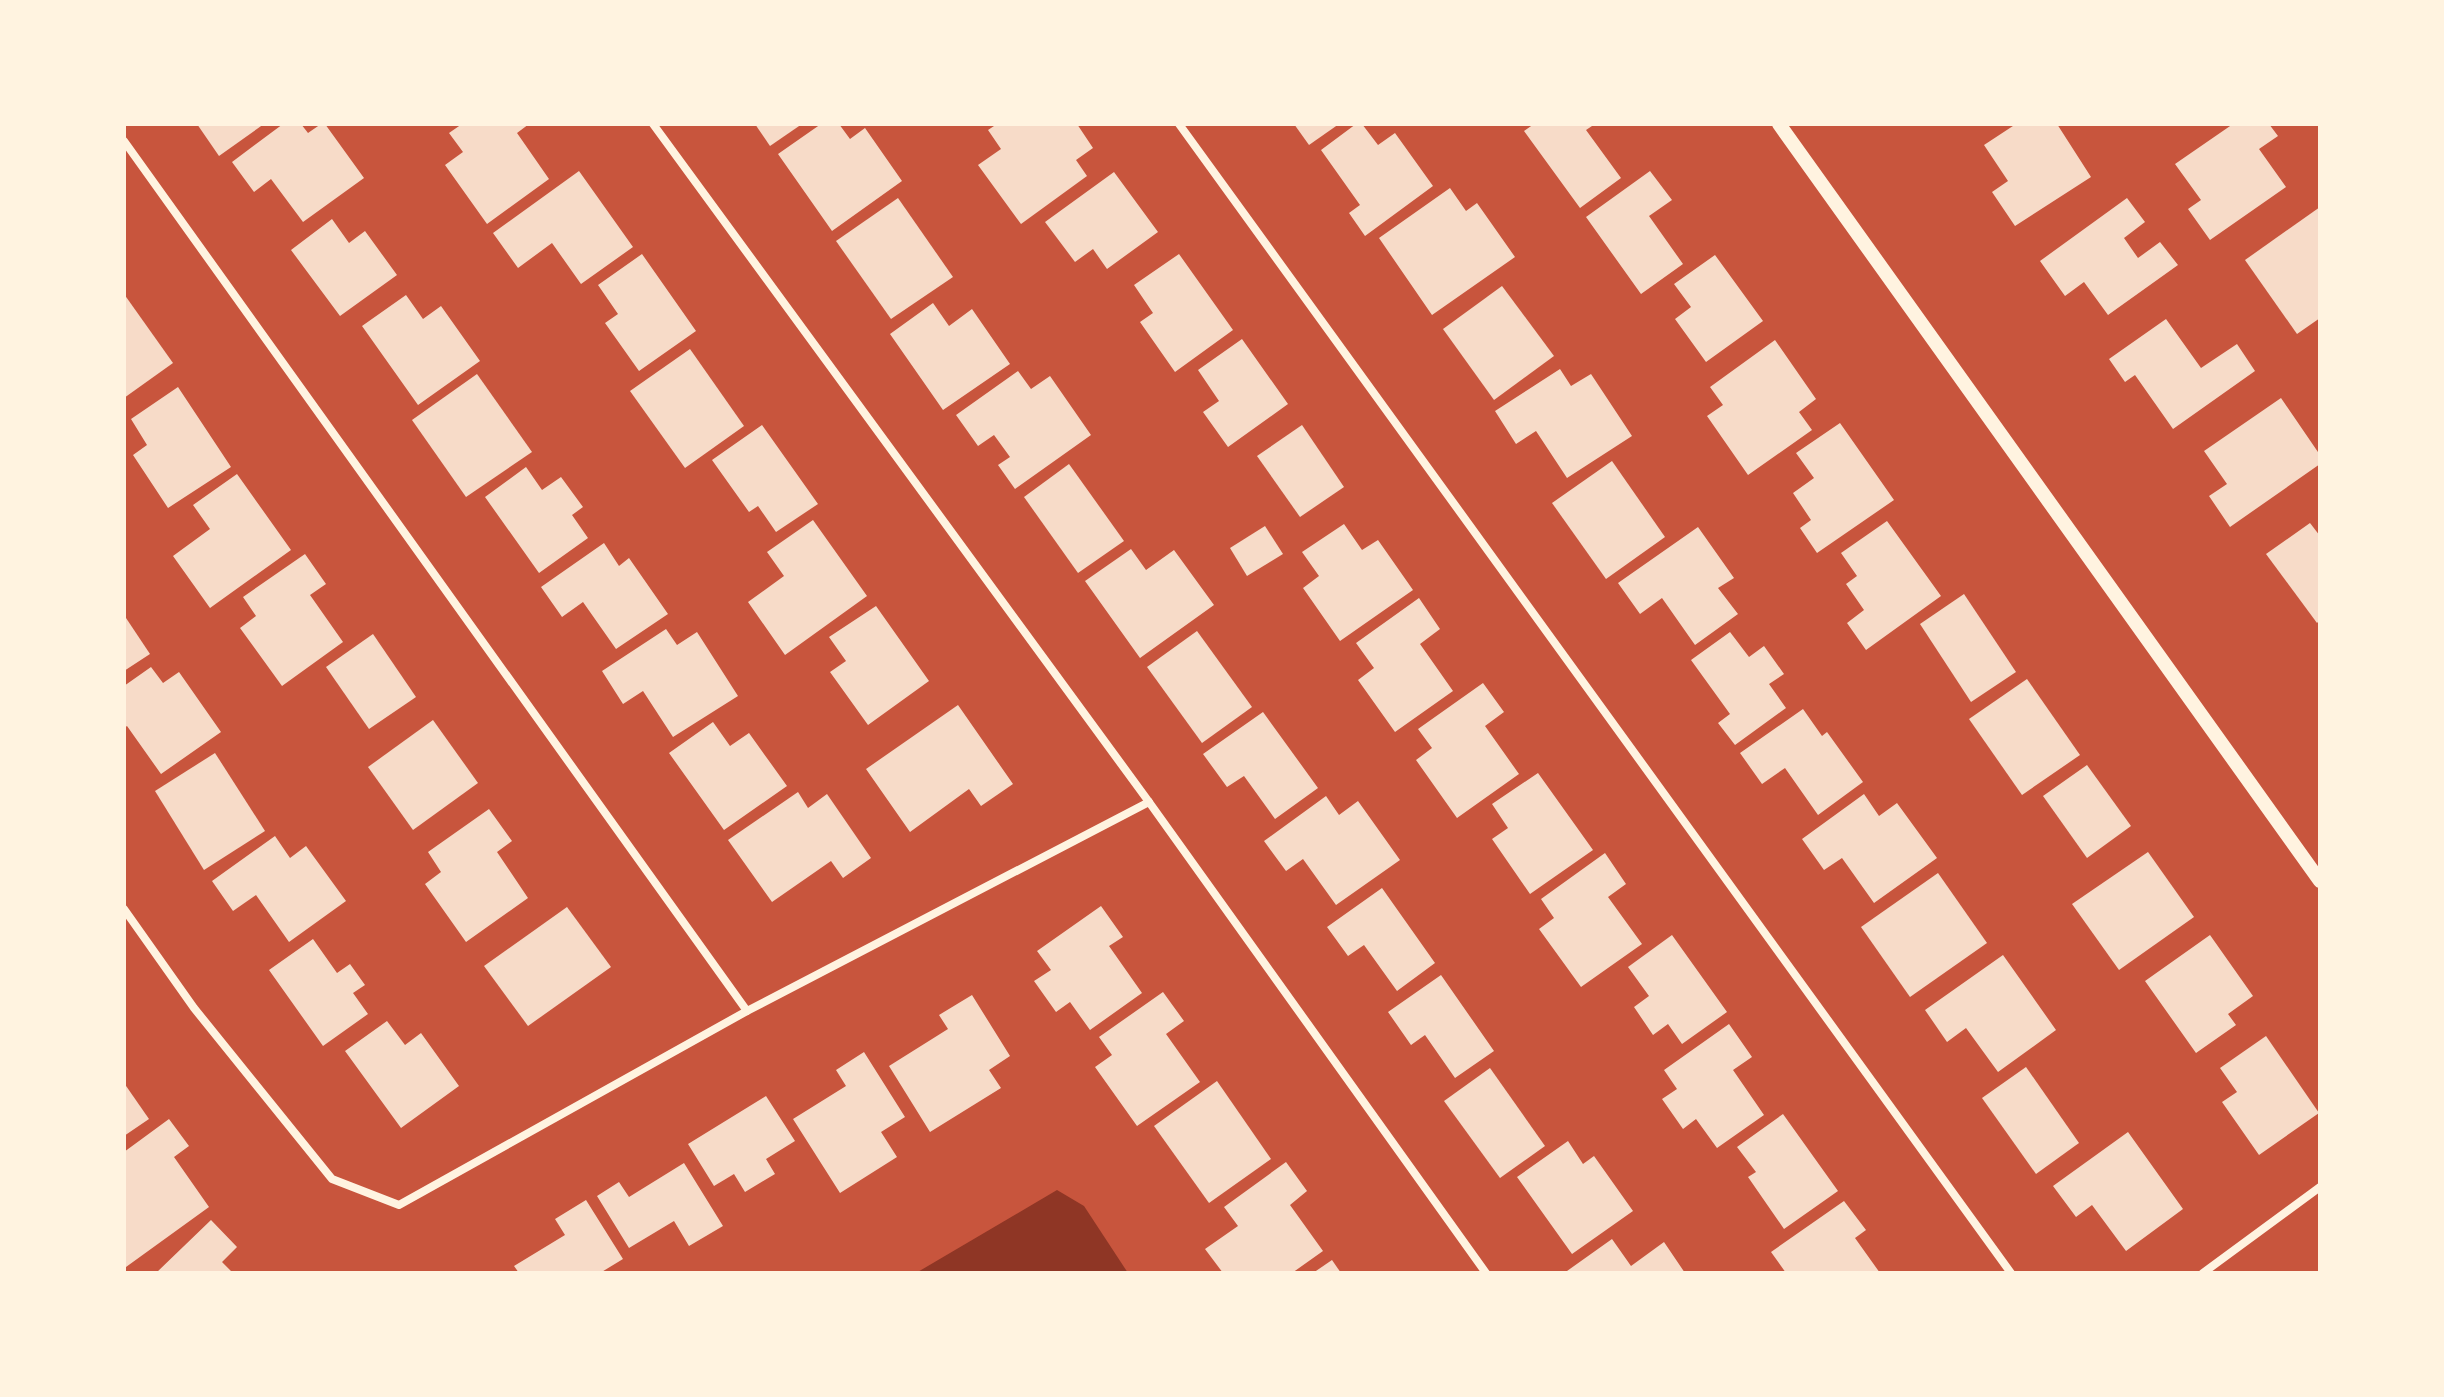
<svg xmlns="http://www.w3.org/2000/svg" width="2444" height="1397" font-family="'Fira Sans Condensed',sans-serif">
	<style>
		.water { fill: #8f3625 }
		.building { fill: #f7dbc8 }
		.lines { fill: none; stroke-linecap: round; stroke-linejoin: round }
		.minor { stroke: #fff3e0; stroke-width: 8 }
		.tertiary { stroke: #fff3e0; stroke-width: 14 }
	</style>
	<rect width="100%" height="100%" fill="#c8553d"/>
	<polygon class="water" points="1057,1190 1084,1206 1128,1273 916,1273"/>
	<g class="building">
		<polygon points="197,124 264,124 219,156"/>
		<polygon points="283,124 301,124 308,133 321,124 325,124 364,178 303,222 271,179 254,192 232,162"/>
		<polygon points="462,124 529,124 517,133 549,179 487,224 445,165 463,152 449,133"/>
		<polygon points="755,124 802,124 770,146"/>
		<polygon points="821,124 839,124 850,139 865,128 902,181 832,231 778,154"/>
		<polygon points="997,124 1077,124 1093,148 1076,160 1087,176 1021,224 978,165 1001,149 988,130"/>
		<polygon points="1294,124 1339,124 1309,145"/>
		<polygon points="1356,124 1362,124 1378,145 1395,133 1433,186 1365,236 1349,213 1360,205 1321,150"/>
		<polygon points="1534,124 1595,124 1586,130 1621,178 1580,208 1524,131"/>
		<polygon points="2016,124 2057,124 2091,177 2015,226 1992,192 2008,181 1984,145"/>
		<polygon points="2233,124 2269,124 2278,136 2259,149 2286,187 2210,240 2188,209 2201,200 2175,164"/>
		<polygon points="579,171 633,247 581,284 552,243 518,268 493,233"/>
		<polygon points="1650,171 1672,200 1649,216 1683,264 1641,294 1586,217"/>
		<polygon points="1114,172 1158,232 1107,269 1093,249 1075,262 1045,222"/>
		<polygon points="1450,188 1466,211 1477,203 1515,257 1432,315 1379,238"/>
		<polygon points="898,198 953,277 891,319 836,241"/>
		<polygon points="2127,198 2145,222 2124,238 2138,258 2160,242 2178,265 2108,315 2084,282 2065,296 2040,261"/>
		<polygon points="2320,207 2320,318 2297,334 2245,260"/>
		<polygon points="332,219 349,243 365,231 397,275 340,316 291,250"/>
		<polygon points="642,254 696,331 639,371 605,323 618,314 598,285"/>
		<polygon points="1179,254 1233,330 1175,372 1140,322 1153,313 1134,285"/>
		<polygon points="1715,255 1763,321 1706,362 1675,319 1691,307 1674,284"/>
		<polygon points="1502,286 1554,356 1494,400 1443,329"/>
		<polygon points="124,294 173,363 124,398"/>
		<polygon points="406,295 423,319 441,306 480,361 418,405 362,326"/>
		<polygon points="933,303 949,326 972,309 1010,364 943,410 890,334"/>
		<polygon points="2166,319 2201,368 2237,344 2255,371 2173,429 2135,375 2125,382 2109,359"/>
		<polygon points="1242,339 1288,404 1228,447 1203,412 1219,401 1198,370"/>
		<polygon points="1775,340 1816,399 1799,412 1812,430 1748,475 1707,416 1723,405 1710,387"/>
		<polygon points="690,349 744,426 685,468 630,391"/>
		<polygon points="1560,369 1571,386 1591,374 1632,436 1567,478 1536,431 1516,444 1495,411"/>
		<polygon points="1018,371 1031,389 1050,376 1091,435 1015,489 998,465 1010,457 994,435 978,446 956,415"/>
		<polygon points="477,374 532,452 466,497 412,420"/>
		<polygon points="178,387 231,467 168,508 133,455 147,445 131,419"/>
		<polygon points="2281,398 2320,455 2320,464 2230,527 2209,496 2227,484 2204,451"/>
		<polygon points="1840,423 1894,500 1817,553 1800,528 1811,520 1793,493 1814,478 1796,453"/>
		<polygon points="762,425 818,504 776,532 758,506 749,512 712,460"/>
		<polygon points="1302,425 1344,487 1300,517 1257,456"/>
		<polygon points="1612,461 1665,537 1606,579 1552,503"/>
		<polygon points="1069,464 1124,541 1078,573 1024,497"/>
		<polygon points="526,467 542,490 561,477 583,507 572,515 588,538 539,573 485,497"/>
		<polygon points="237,474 291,550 210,608 173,556 210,529 193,505"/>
		<polygon points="813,520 867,596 785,655 748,602 784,576 767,552"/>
		<polygon points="1887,521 1941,596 1866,650 1847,623 1864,610 1846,584 1857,576 1841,553"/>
		<polygon points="2310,523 2320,536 2320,620 2317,623 2266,554"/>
		<polygon points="1344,524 1362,550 1378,540 1413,590 1340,641 1303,588 1319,576 1302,552"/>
		<polygon points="1265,526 1283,554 1247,576 1230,548"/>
		<polygon points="1698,527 1734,578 1718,588 1738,614 1695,645 1662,598 1640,614 1618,583"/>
		<polygon points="604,543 619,566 629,558 668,614 616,649 583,602 562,617 541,587"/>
		<polygon points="1131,549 1146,570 1174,550 1214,605 1140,658 1085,581"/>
		<polygon points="305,554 326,584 310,595 343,642 282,686 240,628 256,616 243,597"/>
		<polygon points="1964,594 2016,672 1971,702 1920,624"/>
		<polygon points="1419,598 1440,629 1420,644 1453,691 1395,732 1358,680 1374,668 1356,643"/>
		<polygon points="876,606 929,681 868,725 830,672 846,661 829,637"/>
		<polygon points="124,615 150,654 124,671"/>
		<polygon points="666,629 677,645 697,632 738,696 673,737 643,691 623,704 602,671"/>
		<polygon points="1197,631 1252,707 1202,743 1147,667"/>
		<polygon points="1730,632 1749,657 1764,646 1784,674 1769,684 1786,708 1735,745 1718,723 1730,714 1691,660"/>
		<polygon points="373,634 416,697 369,729 326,667"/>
		<polygon points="151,667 163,683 179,672 221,732 161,774 127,726 124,728 124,686"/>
		<polygon points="2027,679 2080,755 2022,795 1969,719"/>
		<polygon points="1483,683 1504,712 1485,726 1519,774 1457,818 1416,760 1432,748 1418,729"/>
		<polygon points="958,705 1013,784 981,806 969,789 910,832 866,769"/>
		<polygon points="1803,709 1822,736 1827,732 1863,782 1818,815 1785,768 1762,784 1740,753"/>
		<polygon points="1263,712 1318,788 1275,819 1244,776 1227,787 1203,754"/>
		<polygon points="433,720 478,783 413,830 368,767"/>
		<polygon points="713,722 730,746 749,733 787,786 724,830 669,753"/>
		<polygon points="215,753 265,831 204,870 155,791"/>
		<polygon points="2087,765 2131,826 2087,858 2043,796"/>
		<polygon points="1538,773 1593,850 1530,894 1492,839 1508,828 1492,804"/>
		<polygon points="798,792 808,808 827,794 871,858 843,878 831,861 772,902 728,840"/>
		<polygon points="1864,794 1879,816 1897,803 1937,858 1874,903 1842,858 1824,870 1802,839"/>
		<polygon points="1326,796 1339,815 1358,801 1400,860 1336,905 1303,859 1286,871 1264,841"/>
		<polygon points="489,809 512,841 497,852 528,898 466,942 425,884 441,872 428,852"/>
		<polygon points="275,836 290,858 306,846 346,901 289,942 256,895 233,911 212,881"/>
		<polygon points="2148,852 2194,917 2119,970 2072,904"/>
		<polygon points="1605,853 1626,884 1608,897 1642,944 1581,987 1539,929 1554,918 1541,899"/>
		<polygon points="1938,873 1987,943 1910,997 1861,927"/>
		<polygon points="1382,888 1435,963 1397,991 1364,945 1348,956 1327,927"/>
		<polygon points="1101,906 1123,937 1109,946 1142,993 1090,1030 1070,1002 1056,1012 1034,981 1051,970 1037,951"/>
		<polygon points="567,907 611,967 528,1026 484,966"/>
		<polygon points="1672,935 1727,1012 1682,1044 1668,1024 1653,1035 1634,1007 1649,996 1628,967"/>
		<polygon points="2210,935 2253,996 2228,1014 2236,1025 2196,1053 2145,981"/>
		<polygon points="313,939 337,973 350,964 365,985 353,993 368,1014 323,1046 269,970"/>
		<polygon points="2003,955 2056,1030 1998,1072 1966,1028 1947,1042 1925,1010"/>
		<polygon points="1441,975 1494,1051 1455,1078 1425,1035 1411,1045 1388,1012"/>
		<polygon points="1163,992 1184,1021 1166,1034 1200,1082 1137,1126 1095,1067 1112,1055 1099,1037"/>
		<polygon points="972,995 1010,1056 989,1070 1001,1088 930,1132 889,1066 948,1029 939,1015"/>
		<polygon points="387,1021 405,1045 421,1033 459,1086 401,1128 345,1051"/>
		<polygon points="1729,1024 1752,1057 1733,1070 1764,1115 1717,1148 1696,1119 1683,1129 1662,1099 1677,1089 1664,1070"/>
		<polygon points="2266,1036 2319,1113 2259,1155 2222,1102 2237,1092 2220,1068"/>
		<polygon points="864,1052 905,1117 881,1132 897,1157 840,1193 793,1119 846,1086 836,1070"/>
		<polygon points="2026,1067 2079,1143 2036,1174 1982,1098"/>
		<polygon points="1490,1068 1545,1146 1500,1178 1444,1101"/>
		<polygon points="1217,1081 1271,1159 1209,1203 1154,1126"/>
		<polygon points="124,1083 149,1119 124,1136"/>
		<polygon points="766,1096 795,1141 766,1159 775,1174 745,1192 734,1174 714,1186 688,1144"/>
		<polygon points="1783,1114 1838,1191 1784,1229 1748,1177 1756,1172 1737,1147"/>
		<polygon points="169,1119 189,1146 174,1157 209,1207 126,1267 124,1152"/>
		<polygon points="2128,1132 2183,1209 2126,1251 2092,1205 2076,1217 2053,1186"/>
		<polygon points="1568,1141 1583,1164 1594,1156 1633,1211 1572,1254 1517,1177"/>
		<polygon points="1286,1162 1307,1191 1290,1205 1323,1251 1292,1273 1223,1273 1205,1249 1238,1226 1224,1207"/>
		<polygon points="684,1163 723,1226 689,1246 674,1221 629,1248 597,1196 619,1182 629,1197"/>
		<polygon points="586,1200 623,1259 600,1273 519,1273 514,1266 565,1235 555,1219"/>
		<polygon points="1844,1201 1866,1230 1855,1238 1880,1273 1786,1273 1771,1252"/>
		<polygon points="211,1220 237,1247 222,1262 233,1273 156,1273"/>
		<polygon points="1612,1239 1631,1266 1664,1242 1685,1273 1568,1273 1567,1271"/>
		<polygon points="1332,1260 1341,1273 1313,1273"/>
	</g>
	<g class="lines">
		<g class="minor">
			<polyline points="653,124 1149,802 1486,1273"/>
			<polyline points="1179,124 2011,1273"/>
			<polyline points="124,141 747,1011"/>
			<polyline points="124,909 194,1008 332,1179 399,1205 747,1011 1149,802"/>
			<polyline points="2203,1273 2320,1187"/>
		</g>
		<polyline class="tertiary" points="1779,124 2320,881"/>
	</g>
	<rect width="2444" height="1397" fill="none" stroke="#fff3e0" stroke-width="252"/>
</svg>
